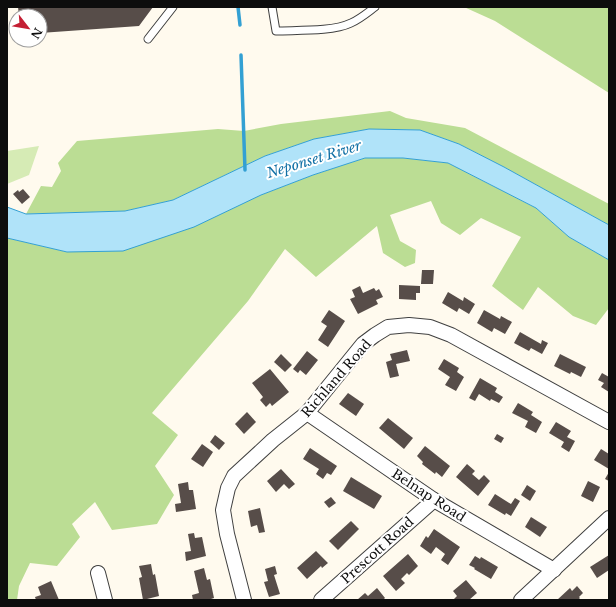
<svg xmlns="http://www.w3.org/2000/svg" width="616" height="607" font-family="'Libre Baskerville',serif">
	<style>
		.green { fill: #d6ebb5 }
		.forest { fill: #bbdd94 }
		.water { fill: #b0e3f9; stroke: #33a0d3 }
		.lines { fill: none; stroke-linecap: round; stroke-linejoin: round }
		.stream { stroke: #33a0d3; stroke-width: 3.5 }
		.building { fill: #574d49 }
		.lane-casing { stroke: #404040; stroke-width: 9 }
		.street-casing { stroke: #404040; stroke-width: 16 }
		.lane { stroke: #fff; stroke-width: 7 }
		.street { stroke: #fff; stroke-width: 14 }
		.labels { text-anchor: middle; stroke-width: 4; stroke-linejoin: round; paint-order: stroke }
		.street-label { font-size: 13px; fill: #0d0d0d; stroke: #fff }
		.water-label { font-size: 14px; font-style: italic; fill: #1170a5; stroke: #fff }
	</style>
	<rect width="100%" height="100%" fill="#fffaee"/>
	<polygon class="green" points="39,146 29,175 7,184 7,151"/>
	<g class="forest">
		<polygon points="464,7 609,7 609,93 495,21"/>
		<polygon points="390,111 406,118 465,128 609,204 609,225 504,167 459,144 420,130 369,129 314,139 265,156 173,200 125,211 26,214 41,186 52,187 61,171 58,163 77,141 218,129 244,131 281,124"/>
		<polygon points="365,158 403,158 448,163 536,208 569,237 609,260 609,308 596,325 573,316 538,287 523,310 492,286 521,237 481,218 460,235 441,223 431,201 390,215 400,241 416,250 415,263 405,267 383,253 377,226 316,277 285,249 248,301 152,413 178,435 155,466 174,495 157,524 112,530 95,502 72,524 80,537 57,566 30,563 19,586 17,600 7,600 7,238 67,252 261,195 313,175"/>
	</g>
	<polygon class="water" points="369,129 420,130 459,144 504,167 609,225 609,260 569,237 536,208 448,163 403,158 365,158 313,175 261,195 194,227 123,251 67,252 7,238 7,207 26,214 125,211 173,200 265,156 314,139"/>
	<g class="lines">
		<g class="stream">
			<polyline points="238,7 240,25"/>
			<polyline points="241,55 245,170"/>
		</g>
	</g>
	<g class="building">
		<polygon points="18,7 153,7 139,26 40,33 40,16 19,16"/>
		<polygon points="23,189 30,197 22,204 13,194 18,190 19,192"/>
		<polygon points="422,270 434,270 433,284 421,284"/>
		<polygon points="399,285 420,286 420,293 416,293 416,300 399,299"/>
		<polygon points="360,286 363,293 374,288 376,291 379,289 383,297 376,300 378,304 358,314 350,299 355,297 352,290"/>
		<polygon points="448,292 463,301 464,297 475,304 469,314 459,308 457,312 442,303"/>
		<polygon points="329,310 345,321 328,347 318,340 327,326 321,322"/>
		<polygon points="484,310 500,319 501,316 512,322 505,334 494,328 492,332 477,323"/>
		<polygon points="520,332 541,344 542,340 548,343 542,354 531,348 529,351 514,343"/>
		<polygon points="407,350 410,361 396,364 399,376 390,378 386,362 392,360 390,354"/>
		<polygon points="307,351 318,360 306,375 300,370 298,373 293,369"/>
		<polygon points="281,354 292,365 285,372 274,362"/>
		<polygon points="560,354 586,367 581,377 571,372 570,374 554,366"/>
		<polygon points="444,359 459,368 457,372 464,377 456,391 445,385 450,377 438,369"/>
		<polygon points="270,369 289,392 272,406 270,403 266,407 260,400 263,397 252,383"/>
		<polygon points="602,373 609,377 609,392 601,387 604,383 598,380"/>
		<polygon points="480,378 497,388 495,392 503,397 499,403 491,399 490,401 479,394 475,401 469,398"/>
		<polygon points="348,393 364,404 356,416 339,404"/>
		<polygon points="518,403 533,412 531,415 542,422 536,433 525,427 528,421 512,413"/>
		<polygon points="247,412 256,422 244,434 235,424"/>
		<polygon points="388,418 413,438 404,449 379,428"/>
		<polygon points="556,422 571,431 567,437 575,441 569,452 561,447 564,442 549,433"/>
		<polygon points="497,434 504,438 501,443 494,439"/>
		<polygon points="215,435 225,443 219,450 210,442"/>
		<polygon points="202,444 213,452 203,467 191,459"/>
		<polygon points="425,446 450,466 442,477 436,472 435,474 422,464 423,462 417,456"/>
		<polygon points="310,448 337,466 331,475 327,473 323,479 316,474 319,469 303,459"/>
		<polygon points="601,449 609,454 609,469 594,460"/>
		<polygon points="467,464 475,471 472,474 479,480 484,475 490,481 478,496 456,477"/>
		<polygon points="281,469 295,484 289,489 284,484 276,492 267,481"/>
		<polygon points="609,472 609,481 605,479"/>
		<polygon points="351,477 382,496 374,509 343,491"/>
		<polygon points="588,481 600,487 593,502 581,496"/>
		<polygon points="188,482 189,490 193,490 196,509 176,512 175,504 181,503 178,484"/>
		<polygon points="527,485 536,491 530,501 521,495"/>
		<polygon points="495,494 511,504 515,498 520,501 511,516 506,513 505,515 488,505"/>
		<polygon points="331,497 336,503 329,508 324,502"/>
		<polygon points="260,508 265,532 259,533 257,525 251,527 248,511"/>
		<polygon points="531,517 547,527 540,537 525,527"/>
		<polygon points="351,521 359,529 338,550 329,541"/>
		<polygon points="434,529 460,547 448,565 441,560 445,554 436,547 431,554 420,546 426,536 428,538"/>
		<polygon points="194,533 195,538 202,537 206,556 186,561 185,552 191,551 188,534"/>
		<polygon points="316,551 328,563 322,568 321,566 307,579 297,568"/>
		<polygon points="408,554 418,566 409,575 407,573 401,579 405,583 396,591 383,576"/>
		<polygon points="609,555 609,570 597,578 590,567"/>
		<polygon points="475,556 480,559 481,557 498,567 491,579 474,569 475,568 469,565"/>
		<polygon points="151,564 153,575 155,574 159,596 143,600 139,578 142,577 139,566"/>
		<polygon points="275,566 277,574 274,575 280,594 269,597 264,582 268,581 265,569"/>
		<polygon points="204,568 207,580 210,579 214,598 208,600 193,600 192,595 199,593 194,571"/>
		<polygon points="466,580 477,593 469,600 453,600 457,596 453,591"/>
		<polygon points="51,581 59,600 36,600 35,597 41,595 38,587"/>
		<polygon points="577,586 583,593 579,597 580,598 578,600 557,600 570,588 572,591"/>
		<polygon points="377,588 385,598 383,600 357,600 365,593 368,596"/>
	</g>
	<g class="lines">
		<defs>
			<g id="lane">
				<path d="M272 7 276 31C298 30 332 32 351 23 360 19 367 13 375 7"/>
				<polyline points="148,39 173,7"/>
			</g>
			<g id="street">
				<polyline points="307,413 434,500 554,570"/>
				<polyline points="98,573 105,600"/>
				<polyline points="244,600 227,534 223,510 228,488 234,476 273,440 307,413 363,344 375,335 388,327 409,325 430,327 451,335 609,422"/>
				<polyline points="321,600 434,500"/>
				<polyline points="521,600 609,518"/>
			</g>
		</defs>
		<use href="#lane" class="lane-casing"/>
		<use href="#street" class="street-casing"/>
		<use href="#lane" class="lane"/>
		<use href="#street" class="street"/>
	</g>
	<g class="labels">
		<g class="street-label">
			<text transform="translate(336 378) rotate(-49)" y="5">Richland Road</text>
			<text transform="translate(429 495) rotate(33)" y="5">Belnap Road</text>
			<text transform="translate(377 550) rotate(-42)" y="5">Prescott Road</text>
		</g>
		<g class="water-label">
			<text transform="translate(314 159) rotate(-17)" y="5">Neponset River</text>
		</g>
	</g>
	<rect width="616" height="607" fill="none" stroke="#0d0d0d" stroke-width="16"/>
	<g transform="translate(28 28) rotate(121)"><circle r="19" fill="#ffffff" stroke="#9e9e9e"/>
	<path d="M0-3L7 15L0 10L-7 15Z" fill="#c41f34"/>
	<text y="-6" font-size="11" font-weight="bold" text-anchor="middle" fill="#0d0d0d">N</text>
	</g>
</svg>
